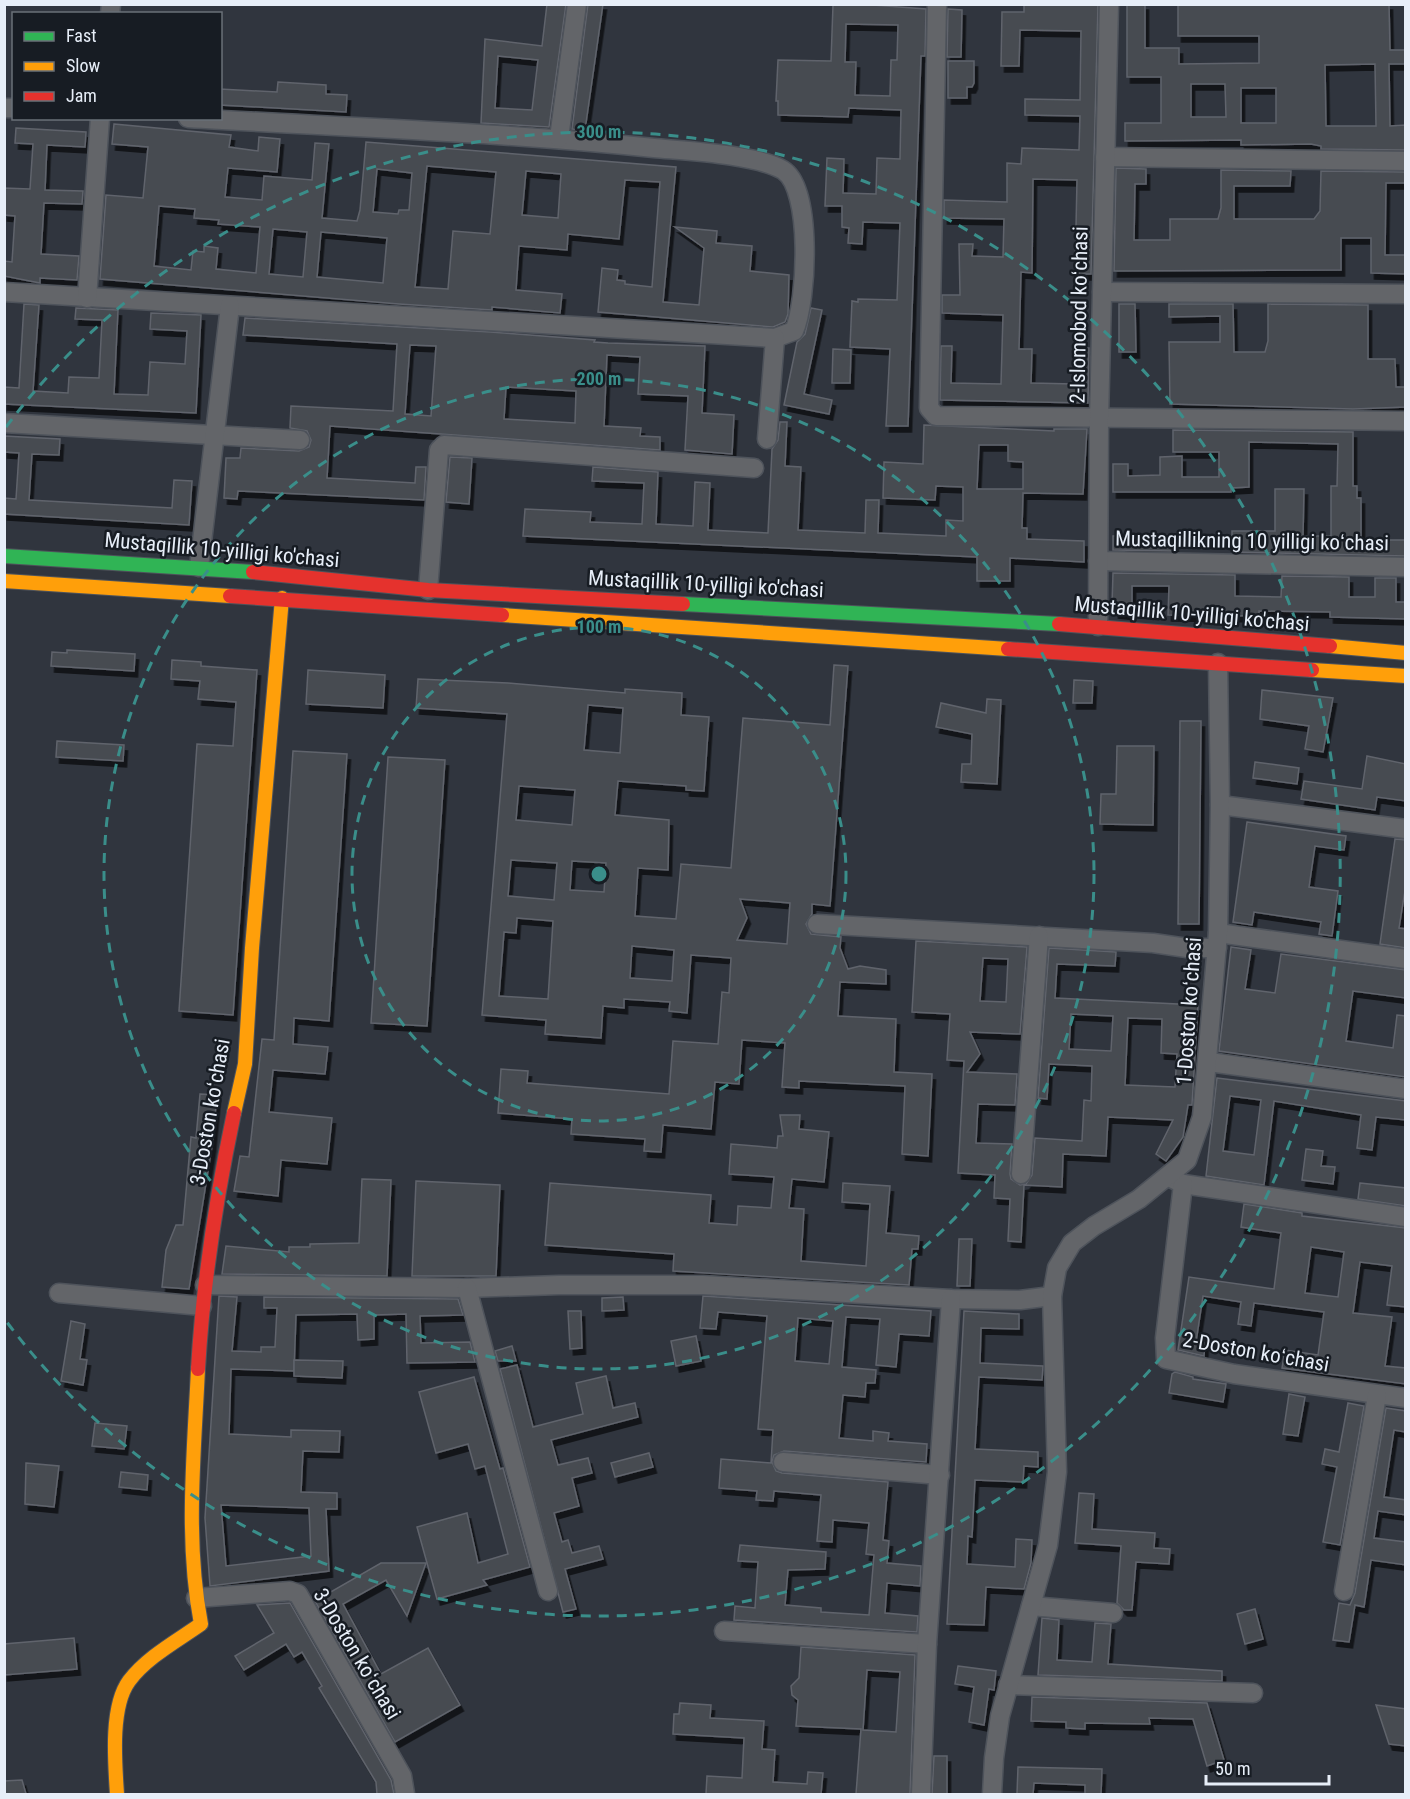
<svg xmlns="http://www.w3.org/2000/svg" width="1410" height="1799" font-family="'Roboto Condensed',sans-serif">
	<style>
		.building { fill: #464b51; stroke: #60646c; stroke-width: 1.5; fill-rule: evenodd; filter: url(#shadow) }
		.lines { fill: none; stroke-linecap: round; stroke-linejoin: round }
		.street-casing { stroke: #4e535b; stroke-width: 21 }
		.fast-casing { stroke: #4e535b; stroke-width: 16 }
		.slow-casing { stroke: #4e535b; stroke-width: 16 }
		.jam-casing { stroke: #4e535b; stroke-width: 16 }
		.street { stroke: #636569; stroke-width: 18 }
		.fast { stroke: #30b455; stroke-width: 14 }
		.slow { stroke: #ff9f0a; stroke-width: 14 }
		.jam { stroke: #e5322d; stroke-width: 14 }
		.ring { fill: none; stroke: #3a8e8a; stroke-width: 3; stroke-dasharray: 10 8 }
		.labels { text-anchor: middle; stroke-width: 5; stroke-linejoin: round; paint-order: stroke }
		.street-label { font-size: 21px; fill: #e7eef8; stroke: #171c23 }
		.centre { fill: #3a8e8a; stroke: #171c23; stroke-width: 3 }
		.ring-label { font-size: 18px; text-anchor: middle; font-weight: bold; fill: #3a8e8a; stroke: #171c23; stroke-width: 5; stroke-linejoin: round; paint-order: stroke }
	</style>
	<defs>
		<filter id="shadow"><feDropShadow dx="3.5" dy="6" stdDeviation="0" flood-color="#0009"/></filter>
	</defs>
	<rect width="100%" height="100%" fill="#30353e"/>
	<g class="building">
		<path d="M547 4H566L549 127 481 123 485 39 542 46ZM498 56 538 60 532 110 495 108Z"/>
		<polygon points="588,4 603,4 585,130 572,129"/>
		<path d="M859 4 926 9 925 56H921L908 426H886L890 349 850 347 852 301 858 302V299L897 300 900 223 863 222 862 244 848 243 849 228 842 227V206H825L827 158 844 159 843 193 876 194 877 158 900 159 901 110 849 108 848 117 778 115V101H776L778 60 831 61 833 5ZM846 24 898 25 897 60H891L890 96 855 95 856 62H845Z"/>
		<polygon points="1024,4 1098,4 1091,274 1075,274 1077,180 1033,179 1032,273 1021,272 1019,349 1032,349 1031,383 1074,384 1075,348 1089,348 1088,403 940,400 941,346 952,346 951,383 1001,384 1003,315 942,313 942,295 960,295 959,244 973,244 972,256 1003,257 1004,219 944,218 944,200 1007,202 1007,163 1021,164 1022,148 1079,150 1080,116 1025,115 1025,99 1080,100 1081,31 1020,30 1019,66 1001,66 1002,12 1024,12"/>
		<path d="M1127 4H1145V48H1179V64L1259 63V36H1178V4H1389L1390 50H1406V64H1389L1390 126 1406 125V150L1321 149V146L1311 144 1241 145V140L1125 141V123H1161V77H1127ZM1375 64 1376 126H1326L1325 65ZM1191 84H1225L1226 117H1191ZM1241 88H1276V123H1241Z"/>
		<polygon points="948,9 962,10 961,57 947,57"/>
		<polygon points="948,61 974,61 974,83 972,87 967,87 967,98 948,98"/>
		<polygon points="278,82 326,85 326,94 347,95 346,112 220,105 220,89 277,92"/>
		<path d="M114 124 231 135 229 147 258 151 259 137 280 139 277 172 228 168 225 197 262 200 264 176 312 180 315 143 329 144 322 218 357 221 360 210 366 142 676 167 663 302 699 305 704 248 675 227 717 231 716 243 752 246 750 271 789 275 788 314 785 322 773 327 598 312 602 268 618 270 617 280 625 281V284L652 287 660 182 625 180 619 239 568 234 567 250 519 246 516 290 562 294 560 313 492 307V310L399 304 100 279 106 195 143 198 148 147 112 144ZM427 166 496 172 490 234 453 231 448 289 415 287ZM377 169 412 173 409 210H399L398 214 373 212ZM526 171 561 174 558 218 522 215ZM159 206 195 209 194 218 219 220 218 224 260 227 256 273 216 269 218 248 204 246V252L193 251 191 270 154 266ZM273 229 307 232 303 277 269 274ZM321 232 387 238 383 283 317 277Z"/>
		<polygon points="16,128 86,132 85,147 47,145 45,190 83,191 82,204 44,203 41,254 79,256 77,280 40,278 40,283 4,276 4,261 12,262 15,216 4,215 4,188 30,189 33,144 15,143"/>
		<polygon points="1116,168 1146,169 1146,184 1135,184 1134,240 1170,240 1170,219 1218,219 1221,208 1221,170 1291,171 1290,186 1234,186 1234,219 1314,219 1320,211 1321,171 1406,172 1406,183 1386,183 1385,255 1406,255 1406,274 1371,273 1371,238 1341,238 1341,270 1114,271"/>
		<polygon points="24,304 39,305 33,391 68,393 69,377 99,378 102,320 75,319 76,308 118,310 114,394 148,395 150,362 185,364 187,331 150,329 151,313 201,315 196,413 4,404 4,387 19,388"/>
		<polygon points="1119,304 1135,304 1136,352 1119,352"/>
		<polygon points="1169,304 1233,304 1234,352 1265,352 1268,341 1268,304 1368,305 1368,359 1395,359 1396,387 1406,387 1406,407 1353,409 1170,404 1169,342 1220,342 1220,316 1169,317"/>
		<polygon points="811,308 822,310 804,394 832,400 829,414 784,405 797,342 805,334"/>
		<path d="M245 318 490 332 595 340 594 342 608 343 705 346 702 413 734 415 732 454 685 450 688 396 638 394 640 357 607 355 604 426 641 428 640 436 660 437V450L330 426 327 478 415 483 416 467H426L424 500 238 491 237 499 224 498 226 458H240L241 448 299 451 309 447 311 440 307 431 290 428 291 406 393 411 397 344 243 335ZM410 345 436 346 431 416 405 414ZM506 387 576 391 575 423 504 419Z"/>
		<polygon points="833,349 851,350 850,383 832,383"/>
		<path d="M780 422H787L785 466 801 467 798 530 865 533 866 500H879L878 533 946 536V520L963 521V487L936 486 935 500 883 498 884 462 923 464 924 425 1054 431V429H1087L1083 494 1023 493 1022 528H1027V539L1084 541V562L1010 558V581H977V557L523 536 525 509 591 512 590 522 642 524 644 483 592 481 593 467 658 472 656 524 693 526 695 482 710 483 708 530 768 533 772 449 778 440ZM979 445H1008V461L1023 462V489H977Z"/>
		<polygon points="1173,430 1353,432 1353,486 1357,486 1357,498 1361,498 1361,540 1406,540 1406,556 1232,552 1232,531 1275,531 1275,489 1304,489 1303,536 1331,536 1331,486 1337,486 1338,444 1249,442 1249,487 1231,488 1231,492 1113,492 1113,464 1128,464 1128,476 1160,475 1160,457 1182,456 1182,477 1219,477 1219,452 1173,452"/>
		<polygon points="4,436 60,439 59,455 32,454 29,500 172,508 174,480 192,481 189,525 4,514 4,498 16,499 19,453 4,452"/>
		<polygon points="450,457 472,458 469,504 446,502"/>
		<polygon points="1174,535 1175,551 1113,550 1113,536"/>
		<polygon points="1113,573 1235,575 1235,596 1281,597 1282,576 1349,577 1349,597 1375,597 1375,578 1396,578 1396,602 1406,602 1406,619 1330,617 1330,612 1259,611 1259,616 1168,615 1169,586 1132,586 1132,614 1115,612 1116,605 1112,605"/>
		<polygon points="67,650 135,654 134,671 51,666 52,652 67,653"/>
		<polygon points="172,660 201,662 201,666 257,670 233,1015 179,1011 197,744 233,746 236,702 198,699 200,681 171,679"/>
		<path d="M834 665 848 666 830 906 812 904V914L806 924 811 934 841 937 840 948 848 969 860 966 886 970V984L840 982 838 1016 896 1019 894 1072 932 1074 928 1156 902 1154 905 1086 799 1081V1088L782 1087 785 1043 742 1040 739 1084 715 1082 711 1129 663 1125 661 1152 644 1151 645 1139 571 1134 572 1119 498 1113 501 1069 528 1071 527 1083 669 1094 673 1041 718 1044 722 992 729 993 731 958 691 955 687 1013 669 1011 670 1002 624 999V1008L603 1006 601 1038 545 1034 546 1020 482 1015 507 714 416 708 418 679 508 683 625 693V689L682 693 681 715 709 717 704 791 686 790V786L618 781 615 815 669 820 668 870 638 868 635 916 676 919 681 864 731 868 743 718 830 725ZM588 705 623 708 620 753 584 750ZM519 786 575 790 572 825 516 820ZM511 860 557 863 554 900 508 896ZM572 861 606 863 604 892 570 890ZM740 899 790 903 787 944 737 940 747 918ZM517 918 553 921 548 999 499 996 504 932 516 933ZM632 946 674 950 672 981 630 978Z"/>
		<polygon points="308,670 385,675 383,708 306,704"/>
		<polygon points="1074,680 1093,681 1092,703 1073,703"/>
		<polygon points="1262,690 1333,698 1323,752 1305,749 1309,726 1260,719"/>
		<polygon points="987,699 1001,700 997,784 961,782 962,764 971,764 972,734 936,727 941,703 986,713"/>
		<polygon points="1180,721 1201,721 1199,924 1178,924"/>
		<polygon points="57,741 124,745 123,761 56,757"/>
		<polygon points="1117,746 1154,746 1153,825 1100,824 1101,794 1116,794"/>
		<polygon points="293,751 347,754 329,1021 294,1018 293,1044 328,1047 325,1074 273,1070 269,1112 332,1118 327,1164 281,1160 278,1196 234,1191 240,1156 249,1157 262,1039 274,1040"/>
		<polygon points="1367,756 1406,764 1406,801 1377,797 1375,810 1301,799 1304,781 1362,789"/>
		<polygon points="388,757 445,760 427,1026 371,1023"/>
		<polygon points="1255,762 1299,768 1297,784 1253,778"/>
		<polygon points="1247,822 1346,836 1344,850 1315,846 1309,887 1338,891 1332,936 1319,934 1321,922 1254,912 1252,925 1233,922"/>
		<polygon points="1395,839 1406,840 1406,884 1399,928 1406,929 1406,948 1380,944"/>
		<path d="M916 941 1027 947 1020 1034 970 1032 980 1054 967 1072 1017 1074 1015 1105 978 1104 976 1143 1012 1144 1010 1174 1011 1179 1020 1185 1026 1184 1032 1175 1035 1138 1082 1141 1084 1100 1091 1101 1092 1066 1049 1064 1047 1099 1038 1098 1049 948 1116 952 1115 966 1057 964 1055 998 1198 1005 1192 1105H1188L1183 1137 1166 1161 1156 1154 1173 1120 1108 1117 1106 1156 1063 1154 1062 1187 1024 1185 1021 1242 1008 1241 1010 1199 994 1198 995 1175 958 1173 964 1061 947 1060 950 1014 912 1012ZM983 958 1008 959 1006 1002 980 1001ZM1071 1014 1113 1016 1111 1051 1069 1049ZM1128 1018 1162 1019 1161 1053 1177 1054 1175 1087 1125 1085Z"/>
		<polygon points="1231,947 1251,950 1245,989 1275,993 1281,954 1406,970 1406,998 1353,991 1346,1041 1393,1048 1397,1015 1406,1016 1406,1077 1219,1051"/>
		<path d="M1217 1078 1406 1101V1120L1376 1117 1372 1150 1357 1148 1361 1115 1274 1101 1264 1185 1206 1176ZM1230 1096 1261 1100 1254 1155 1223 1151Z"/>
		<polygon points="200,1094 217,1095 212,1146 189,1289 162,1287 166,1250 176,1225 183,1225 191,1137 196,1138"/>
		<polygon points="780,1115 800,1115 799,1129 829,1132 824,1182 792,1179 789,1208 804,1209 801,1261 866,1266 870,1204 842,1202 843,1183 890,1186 886,1233 919,1236 918,1249 912,1249 909,1285 673,1271 674,1254 545,1245 550,1183 711,1195 709,1223 737,1225 738,1206 771,1208 774,1177 729,1174 731,1144 777,1148 778,1136 783,1136"/>
		<polygon points="1306,1149 1323,1151 1321,1166 1335,1167 1333,1184 1302,1180"/>
		<polygon points="362,1179 391,1180 387,1276 222,1274 226,1246 289,1252 289,1247 310,1247 310,1244 359,1243"/>
		<polygon points="416,1181 500,1185 496,1276 412,1276"/>
		<polygon points="1360,1183 1406,1188 1406,1206 1358,1199"/>
		<path d="M1244 1204 1302 1213V1216L1406 1228V1307L1387 1305 1392 1266 1360 1262 1353 1313 1392 1317 1385 1366 1406 1368V1384L1282 1368 1285 1350 1318 1355 1324 1312 1254 1303 1251 1326 1238 1324 1241 1302 1203 1296 1196 1342 1205 1343 1204 1356 1178 1350 1189 1277 1274 1289 1281 1233 1241 1227ZM1311 1247 1344 1252 1338 1297 1305 1293Z"/>
		<polygon points="959,1239 972,1239 970,1286 957,1286"/>
		<path d="M219 1296 237 1297 232 1351 261 1352V1347H275L277 1308H264V1297L458 1299 463 1315 420 1316 421 1343 470 1342 475 1362 407 1363 406 1314 374 1315V1339L358 1340 357 1314 296 1315 294 1371 231 1369 229 1434 291 1437V1430L340 1431 339 1452 303 1451 301 1492 337 1493V1509H326L329 1571 210 1586 205 1518ZM221 1505 309 1508 311 1556 226 1566Z"/>
		<path d="M703 1296 931 1311 929 1336 899 1334 896 1367 876 1365 880 1319 846 1317 842 1367 876 1370 875 1383H866L865 1397 843 1395 839 1438 873 1441V1431L889 1433 888 1441 927 1444 926 1462 784 1451 774 1455 772 1462 776 1471 782 1473 888 1482 883 1540 889 1541 887 1563 921 1566 920 1586 887 1583 885 1613 918 1616 917 1632 734 1620 735 1606 755 1608 758 1562 738 1561 740 1545 826 1552 825 1569 788 1570 785 1605 821 1608V1612L869 1615 874 1555 866 1554 869 1523 833 1520 832 1542 817 1541 821 1495 774 1491 773 1501 756 1500 757 1491 719 1488 721 1459 771 1463 773 1430 758 1429 767 1316 718 1312 716 1329 700 1328ZM798 1318 833 1321 829 1364 795 1361Z"/>
		<polygon points="623,1297 624,1310 602,1311 602,1298"/>
		<polygon points="568,1311 581,1311 582,1348 570,1349"/>
		<polygon points="964,1311 1019,1314 1019,1329 981,1328 980,1363 1043,1366 1042,1380 979,1377 975,1449 1038,1452 1038,1467 1024,1466 1023,1482 975,1480 972,1537 968,1536 967,1564 1015,1567 1016,1539 1032,1540 1031,1563 1024,1589 986,1587 984,1625 947,1624"/>
		<polygon points="71,1321 85,1324 80,1359 87,1360 83,1385 61,1381"/>
		<polygon points="696,1336 701,1361 676,1366 671,1341"/>
		<polygon points="512,1346 516,1361 498,1361 495,1351"/>
		<polygon points="294,1360 343,1361 342,1378 294,1376"/>
		<polygon points="517,1365 533,1427 583,1414 576,1383 606,1376 613,1408 635,1403 638,1417 551,1440 558,1465 588,1458 592,1473 572,1478 579,1506 554,1513 562,1542 568,1540 572,1553 599,1546 603,1559 565,1569 576,1609 563,1612 500,1369"/>
		<polygon points="1175,1372 1193,1377 1193,1379 1226,1384 1223,1402 1169,1393 1172,1374"/>
		<polygon points="474,1377 500,1469 503,1468 530,1567 483,1580 487,1585 437,1599 417,1527 467,1513 478,1563 508,1554 485,1466 475,1469 468,1444 436,1453 419,1392"/>
		<polygon points="1289,1394 1305,1397 1298,1436 1283,1434"/>
		<polygon points="1348,1403 1364,1406 1340,1545 1323,1542 1337,1467 1322,1464 1325,1449 1339,1452"/>
		<polygon points="1386,1408 1406,1411 1406,1432 1394,1430 1384,1497 1406,1500 1406,1515 1378,1511 1374,1538 1406,1542 1406,1565 1371,1560 1364,1607 1355,1605 1349,1642 1333,1640 1339,1603 1350,1605 1355,1593"/>
		<polygon points="95,1423 127,1426 124,1449 92,1446"/>
		<polygon points="649,1453 653,1467 615,1477 611,1463"/>
		<polygon points="26,1463 59,1466 54,1507 25,1504"/>
		<polygon points="121,1472 148,1475 147,1490 119,1487"/>
		<polygon points="1079,1493 1094,1494 1092,1529 1155,1533 1154,1548 1170,1549 1169,1564 1136,1562 1132,1610 1124,1610 1117,1603 1121,1546 1075,1543"/>
		<polygon points="381,1563 426,1563 407,1616 386,1580 343,1604 381,1674 428,1648 460,1705 395,1742 315,1601"/>
		<polygon points="290,1603 391,1780 394,1794 377,1794 376,1782 319,1688 322,1686 302,1652 294,1657 286,1644 244,1670 235,1656 274,1633 257,1605"/>
		<polygon points="1255,1609 1263,1639 1245,1644 1237,1614"/>
		<polygon points="1042,1618 1059,1620 1057,1660 1092,1662 1095,1623 1111,1624 1108,1664 1222,1671 1222,1681 1038,1675"/>
		<polygon points="74,1638 77,1669 4,1675 4,1644"/>
		<path d="M801 1647 915 1655 910 1794H856L861 1729 796 1726 798 1700 792 1695 791 1686 799 1678ZM867 1670 900 1672 896 1732 863 1730Z"/>
		<polygon points="958,1666 996,1671 994,1690 989,1689 984,1725 969,1722 974,1687 955,1684"/>
		<polygon points="1032,1697 1207,1703 1224,1760 1207,1766 1193,1719 1149,1718 1150,1724 1085,1723 1085,1729 1066,1728 1066,1722 1031,1721"/>
		<polygon points="680,1703 711,1705 710,1718 764,1721 762,1749 775,1750 773,1782 807,1784 808,1772 823,1773 821,1794 706,1794 707,1776 742,1778 744,1738 673,1734 674,1714 679,1714"/>
		<polygon points="1376,1705 1406,1709 1406,1746 1389,1744"/>
		<polygon points="934,1756 947,1756 947,1794 932,1794"/>
		<polygon points="1018,1767 1102,1769 1101,1794 1085,1794 1085,1785 1034,1783 1033,1794 1017,1794"/>
		<polygon points="22,1780 26,1794 4,1794 4,1781"/>
	</g>
	<g class="lines">
		<defs>
			<g id="street">
				<polyline points="937,4 929,408 936,416 1406,421"/>
				<polyline points="110,14 111,4"/>
				<polyline points="4,108 14,108"/>
				<path d="M188 118C343 127 499 132 654 148 687 151 755 154 783 170 813 189 807 302 794 331L775 338"/>
				<polyline points="559,138 577,4"/>
				<polyline points="1105,157 1406,161"/>
				<polyline points="4,292 775,338 767,439"/>
				<polyline points="1102,292 1406,294"/>
				<polyline points="87,298 100,118"/>
				<polyline points="4,423 300,440"/>
				<polyline points="1098,561 1406,567"/>
				<polyline points="199,567 230,306"/>
				<polyline points="428,590 439,450 444,445 754,468"/>
				<polyline points="1098,626 1099,419 1109,4"/>
				<polyline points="1220,805 1406,829"/>
				<polyline points="817,924 1153,943 1187,948 1217,948"/>
				<polyline points="1218,933 1406,959"/>
				<polyline points="1209,1062 1406,1089"/>
				<polyline points="1021,1174 1039,936"/>
				<polyline points="1173,1179 1183,1184 1406,1217"/>
				<polyline points="1183,1184 1165,1338 1166,1359 1234,1374 1406,1398"/>
				<polyline points="205,1285 467,1288 559,1285 703,1285 951,1299 1020,1300 1052,1296"/>
				<polyline points="467,1288 548,1591"/>
				<polyline points="59,1293 202,1306"/>
				<polyline points="783,1462 940,1475"/>
				<polyline points="1344,1591 1377,1395"/>
				<polyline points="196,1598 290,1591 298,1594 402,1776 405,1794"/>
				<polyline points="1031,1606 1113,1613"/>
				<polyline points="724,1631 927,1644"/>
				<polyline points="1008,1685 1253,1693"/>
				<polyline points="921,1794 927,1644 951,1299"/>
				<polyline points="992,1794 994,1758 1000,1716 1048,1545 1057,1472 1052,1296 1057,1268 1072,1243 1094,1226 1139,1199 1187,1160 1202,1117 1218,933 1220,805 1218,663"/>
			</g>
			<g id="fast">
				<polyline points="4,556 253,572"/>
				<polyline points="683,604 1059,624"/>
			</g>
			<g id="slow">
				<polyline points="4,581 230,596"/>
				<polyline points="502,615 1008,649"/>
				<polyline points="1330,646 1406,653"/>
				<polyline points="1312,670 1406,676"/>
				<polyline points="234,1113 245,1064 252,948 282,598"/>
				<path d="M117 1794C115 1763 110 1707 129 1681 147 1657 177 1641 201 1624 185 1540 194 1455 198 1369"/>
			</g>
			<g id="jam">
				<polyline points="253,572 428,590 683,604"/>
				<polyline points="230,596 502,615"/>
				<polyline points="1059,624 1330,646"/>
				<polyline points="1008,649 1312,670"/>
				<path d="M198 1369C203 1283 216 1198 234 1113"/>
			</g>
		</defs>
		<use href="#street" class="street-casing"/>
		<use href="#fast" class="fast-casing"/>
		<use href="#slow" class="slow-casing"/>
		<use href="#jam" class="jam-casing"/>
		<use href="#street" class="street"/>
		<use href="#fast" class="fast"/>
		<use href="#slow" class="slow"/>
		<use href="#jam" class="jam"/>
	</g>
	<g class="ring">
		<circle cx="599" cy="874" r="247"/>
		<circle cx="599" cy="874" r="495"/>
		<path d="M6 427A742 742 0 1 1 6 1321"/>
	</g>
	<g class="labels">
		<g class="street-label">
			<text transform="translate(1079 315) rotate(-89)" y="7">2-Islomobod koʻchasi</text>
			<text transform="translate(1252 541) rotate(1)" y="7">Mustaqillikning 10 yilligi koʻchasi</text>
			<text transform="translate(222 550) rotate(5)" y="7">Mustaqillik 10-yilligi ko'chasi</text>
			<text transform="translate(706 584) rotate(3)" y="7">Mustaqillik 10-yilligi ko'chasi</text>
			<text transform="translate(1192 614) rotate(5)" y="7">Mustaqillik 10-yilligi ko'chasi</text>
			<text transform="translate(1189 1011) rotate(-86)" y="7">1-Doston koʻchasi</text>
			<text transform="translate(210 1112) rotate(-80)" y="7">3-Doston koʻchasi</text>
			<text transform="translate(1256 1352) rotate(10)" y="7">2-Doston koʻchasi</text>
			<text transform="translate(357 1654) rotate(59)" y="7">3-Doston koʻchasi</text>
		</g>
	</g>
	<circle cx="599" cy="874" r="9" class="centre"/>
	<g class="ring-label">
		<text x="599" y="138">300 m</text>
		<text x="599" y="385">200 m</text>
		<text x="599" y="633">100 m</text>
	</g>
	<rect width="1410" height="1799" fill="none" stroke="#e7eef8" stroke-width="12"/>
	<rect x="12" y="12" width="210" height="108" fill="#171c23" stroke="#6a7078" stroke-width="1.5"/>
	<rect x="24" y="32" width="30" height="9" fill="#30b455" stroke="#6a7078" stroke-width="1.5"/>
	<text x="66" y="42" font-size="18" fill="#e7eef8">Fast</text>
	<rect x="24" y="62" width="30" height="9" fill="#ff9f0a" stroke="#6a7078" stroke-width="1.5"/>
	<text x="66" y="72" font-size="18" fill="#e7eef8">Slow</text>
	<rect x="24" y="92" width="30" height="9" fill="#e5322d" stroke="#6a7078" stroke-width="1.5"/>
	<text x="66" y="102" font-size="18" fill="#e7eef8">Jam</text>
	<path d="M1206 1775v9h123v-9" fill="none" stroke="#e7eef8" stroke-width="3"/>
	<text x="1215" y="1775" font-size="18" fill="#e7eef8" stroke="#171c23" stroke-width="4.5" paint-order="stroke">50 m</text>
</svg>
